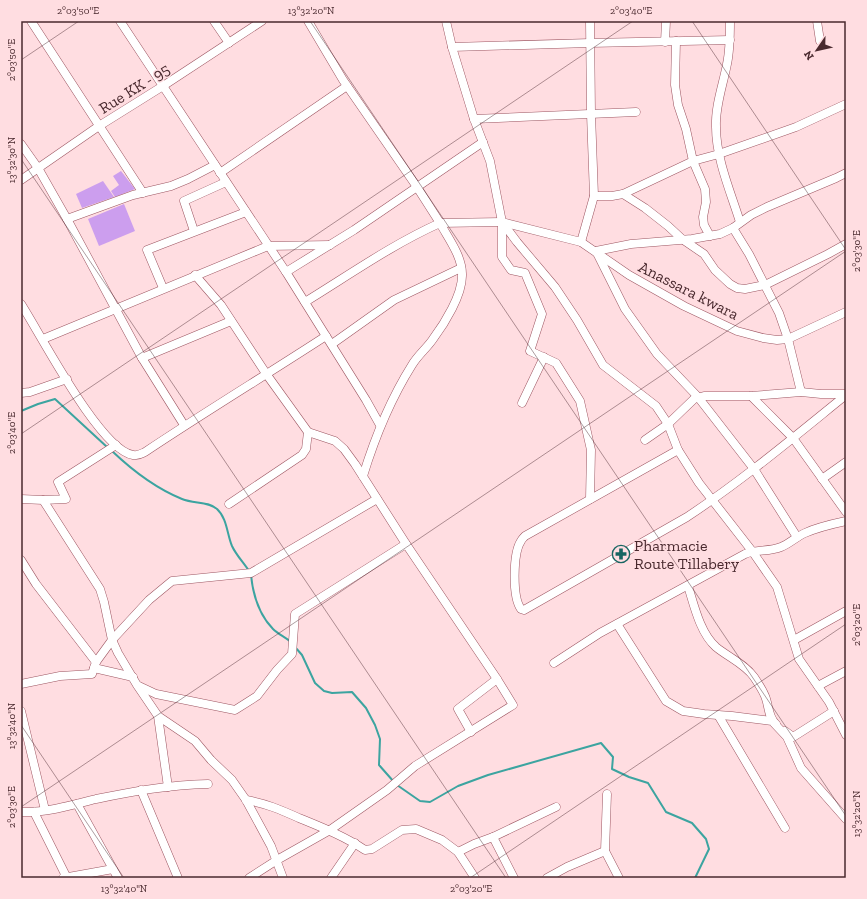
<svg xmlns="http://www.w3.org/2000/svg" width="867" height="899" font-family="'Zilla Slab',serif">
	<style>
		.green { fill: #cc9eee }
		.lines { fill: none; stroke-linecap: round; stroke-linejoin: round }
		.stream { stroke: #3ca4a0; stroke-width: 2 }
		.minor-casing { stroke: #9d5662; stroke-width: 9 }
		.minor { stroke: #fff; stroke-width: 8 }
		.ticks { fill: none; stroke: #49292e; stroke-width: 1; stroke-opacity: 0.45 }
		.labels { text-anchor: middle; stroke-width: 3; stroke-linejoin: round; paint-order: stroke }
		.street-label { font-size: 16px; fill: #49292e; stroke: #ffdde1 }
		.poi-label { font-size: 16px; fill: #49292e; stroke: #ffdde1; text-anchor: start }
		.neatline { fill: none; stroke: #49292e; stroke-width: 1.5 }
		.ticks-label { font-size: 10px; text-anchor: middle; fill: #49292e }
	</style>
	<rect width="100%" height="100%" fill="#ffdde1"/>
	<g class="green">
		<polygon points="121,171 135,189 115,197 111,191 119,185 113,176"/>
		<polygon points="103,181 114,197 82,208 76,194"/>
		<polygon points="124,204 135,231 99,246 88,219"/>
	</g>
	<g class="lines">
		<g class="stream">
			<polyline points="21,411 38,404 55,399 107,447"/>
			<path d="M112 451C133 471 155 488 182 499 194 504 208 501 217 509 227 518 227 534 232 546 236 555 244 563 249 571"/>
			<path d="M251 575C253 595 259 615 273 629 278 634 285 637 291 642"/>
			<polyline points="295,647 302,655 315,683 324,691 332,693 352,692 366,708 375,725 380,739 379,765 394,782"/>
			<polyline points="397,785 420,801 430,802 458,786 488,775 601,743 613,757 612,769 629,777 648,783 666,812 692,823 706,839 709,849 695,878"/>
		</g>
		<defs>
			<g id="minor">
				<polyline points="31,21 143,193"/>
				<polyline points="120,21 286,272 366,400 380,425"/>
				<polyline points="214,21 229,43"/>
				<polyline points="308,21 343,80 417,187 440,223 502,222"/>
				<polyline points="446,21 452,47 474,119 490,161 502,222 581,242 594,196 591,114 590,21"/>
				<path d="M730 21C730 35 730 50 727 64 723 85 715 106 716 127 716 159 731 193 740 222"/>
				<polyline points="817,21 820,41"/>
				<polyline points="676,41 675,85 678,105 686,129 693,161 705,189 706,202 703,217 704,225 710,236"/>
				<polyline points="665,42 666,21"/>
				<polyline points="452,47 590,43 730,40"/>
				<polyline points="474,119 636,112"/>
				<polyline points="21,144 38,168 67,219 142,358 184,425"/>
				<polyline points="220,173 347,86"/>
				<polyline points="21,180 99,126 163,86 262,21"/>
				<polyline points="623,194 645,208 668,226 682,239 704,254 715,270 730,284 737,288 745,289 765,285 828,254 846,244"/>
				<polyline points="594,196 612,196 623,194 693,161 719,154 796,127 846,104"/>
				<polyline points="67,219 133,195 171,186 188,179 215,165"/>
				<polyline points="502,222 517,242 555,287 577,320 603,365 656,406 668,424 678,450 699,483 752,551 777,587 799,659 829,702 846,735"/>
				<polyline points="502,222 502,257 511,270 525,273 542,314 530,351 556,363 580,401 591,450 590,499"/>
				<polyline points="733,228 749,254 779,313 788,339 801,392"/>
				<polyline points="194,231 184,201 226,182"/>
				<polyline points="581,242 629,275 684,306 737,331 763,338 777,340 788,339 846,312"/>
				<polyline points="286,272 354,230 483,142"/>
				<polyline points="195,275 221,305 267,375 308,432 306,449 302,455 229,504"/>
				<polyline points="163,288 147,250 246,212"/>
				<path d="M305 302C349 275 393 244 440 223 448 238 463 257 462 276 462 295 445 323 433 339 427 348 418 355 412 365 390 400 375 437 363 476"/>
				<path d="M21 304C41 335 100 450 133 455 138 456 141 454 145 452 205 412 266 375 326 336"/>
				<polyline points="43,339 268,246 330,245"/>
				<polyline points="332,344 394,300 461,268"/>
				<polyline points="142,358 231,321"/>
				<polyline points="21,393 30,392 67,379"/>
				<polyline points="751,396 793,438 846,512"/>
				<polyline points="522,403 544,357"/>
				<polyline points="645,440 668,424 694,399 704,396 751,396 801,392 821,394 846,394"/>
				<path d="M678 450 525 536C525 536 521 540 521 541 513 553 512 597 521 609L524 610 687 517C743 480 794 437 846 395"/>
				<polyline points="822,479 846,462"/>
				<polyline points="21,499 43,500 100,589 104,602 112,640 118,653 137,685 158,716 195,741 211,760 232,780 246,800 271,846 283,878"/>
				<polyline points="43,500 66,499 58,482 116,445"/>
				<polyline points="797,537 754,469 698,397 657,354 625,309 596,251 631,244 692,239 720,234 733,228 751,215 767,207 836,178 846,173"/>
				<polyline points="21,560 36,584 96,662"/>
				<path d="M688 586C694 605 700 633 716 647 728 657 745 664 754 677 758 683 762 689 765 696 769 705 768 718 776 724"/>
				<polyline points="617,624 666,701 683,711 704,714 732,716 772,721 787,737 801,768 846,819"/>
				<polyline points="794,640 846,611"/>
				<path d="M554 663 600 633 745 554C756 549 769 552 781 547 789 544 796 537 805 533 818 527 832 524 846 521"/>
				<polyline points="94,668 133,677"/>
				<polyline points="21,684 60,676 92,674 96,662 112,640 149,600 172,581 251,573 377,499"/>
				<polyline points="139,686 156,694 235,710 257,696 277,670 292,654 295,614 406,544"/>
				<polyline points="818,686 846,671"/>
				<polyline points="21,711 45,810"/>
				<polyline points="718,715 785,828"/>
				<polyline points="158,716 168,787"/>
				<polyline points="785,731 793,737 834,711"/>
				<polyline points="471,732 458,709 497,679"/>
				<polyline points="141,790 178,878"/>
				<polyline points="607,794 605,851 619,878"/>
				<path d="M246 800C265 803 281 810 299 818 321 827 344 836 365 850L372 849 402 830 416 829 442 840 458 852 475 878"/>
				<polyline points="77,804 118,878"/>
				<path d="M21 812C45 813 73 805 96 799 135 791 169 785 208 784"/>
				<polyline points="34,812 67,878"/>
				<polyline points="493,837 514,878"/>
				<polyline points="458,852 474,844 493,837 556,807"/>
				<polyline points="63,878 113,869"/>
				<polyline points="249,878 277,860 330,830 387,790 415,766 513,705 497,679 406,544 355,464 344,449 335,441 308,432"/>
				<polyline points="331,878 355,843"/>
				<polyline points="547,878 567,867 605,851"/>
			</g>
		</defs>
		<use href="#minor" class="minor-casing"/>
		<use href="#minor" class="minor"/>
	</g>
	<path class="ticks" d="M310 21 846 816M692 21 846 250M21 60 79 21M21 159 506 878M21 434 633 21M21 725 124 878M21 807 846 251M470 878 846 624"/>
	<defs>
		<symbol id="pharmacy-ring" viewBox="-11 -11 22 22"><circle r="9.5" fill="#ffdde1" stroke="#186562" stroke-width="1.5"/><path d="M-2-6h4v4h4v4h-4v4h-4v-4h-4v-4h4Z" fill="#186562"/></symbol>
	</defs>
	<g fill-rule="evenodd">
		<use href="#pharmacy-ring" x="611" y="544" width="20" height="20"/>
	</g>
	<g class="labels">
		<g class="street-label">
			<text transform="translate(134 88) rotate(-32)" y="6">Rue KK - 95</text>
			<text transform="translate(689 290) rotate(27)" y="6">Anassara kwara</text>
		</g>
		<g class="poi-label">
			<text x="634" y="551">Pharmacie<tspan x="634" dy="18">Route Tillabery</tspan></text>
		</g>
	</g>
	<rect width="867" height="899" fill="none" stroke="#ffdde1" stroke-width="44"/>
	<g transform="translate(817 50) rotate(236)" stroke="#ffdde1" stroke-width="3" paint-order="stroke">
	<path d="M0-3L7 15L0 10L-7 15Z" fill="#49292e"/>
	<text y="-6" font-size="11" font-weight="bold" text-anchor="middle" fill="#49292e">N</text>
	</g>
	<rect x="22" y="22" width="823" height="855" class="neatline"/>
	<g class="ticks-label">
		<text x="78" y="14">2°03'50"E</text>
		<text x="311" y="14">13°32'20"N</text>
		<text x="631" y="14">2°03'40"E</text>
		<text transform="translate(11 60) rotate(-90)" y="4">2°03'50"E</text>
		<text transform="translate(11 160) rotate(-90)" y="4">13°32'30"N</text>
		<text transform="translate(856 251) rotate(-90)" y="4">2°03'30"E</text>
		<text transform="translate(11 433) rotate(-90)" y="4">2°03'40"E</text>
		<text transform="translate(856 625) rotate(-90)" y="4">2°03'20"E</text>
		<text transform="translate(11 726) rotate(-90)" y="4">13°32'40"N</text>
		<text transform="translate(11 807) rotate(-90)" y="4">2°03'30"E</text>
		<text transform="translate(856 814) rotate(-90)" y="4">13°32'20"N</text>
		<text x="124" y="892">13°32'40"N</text>
		<text x="471" y="892">2°03'20"E</text>
	</g>
</svg>
